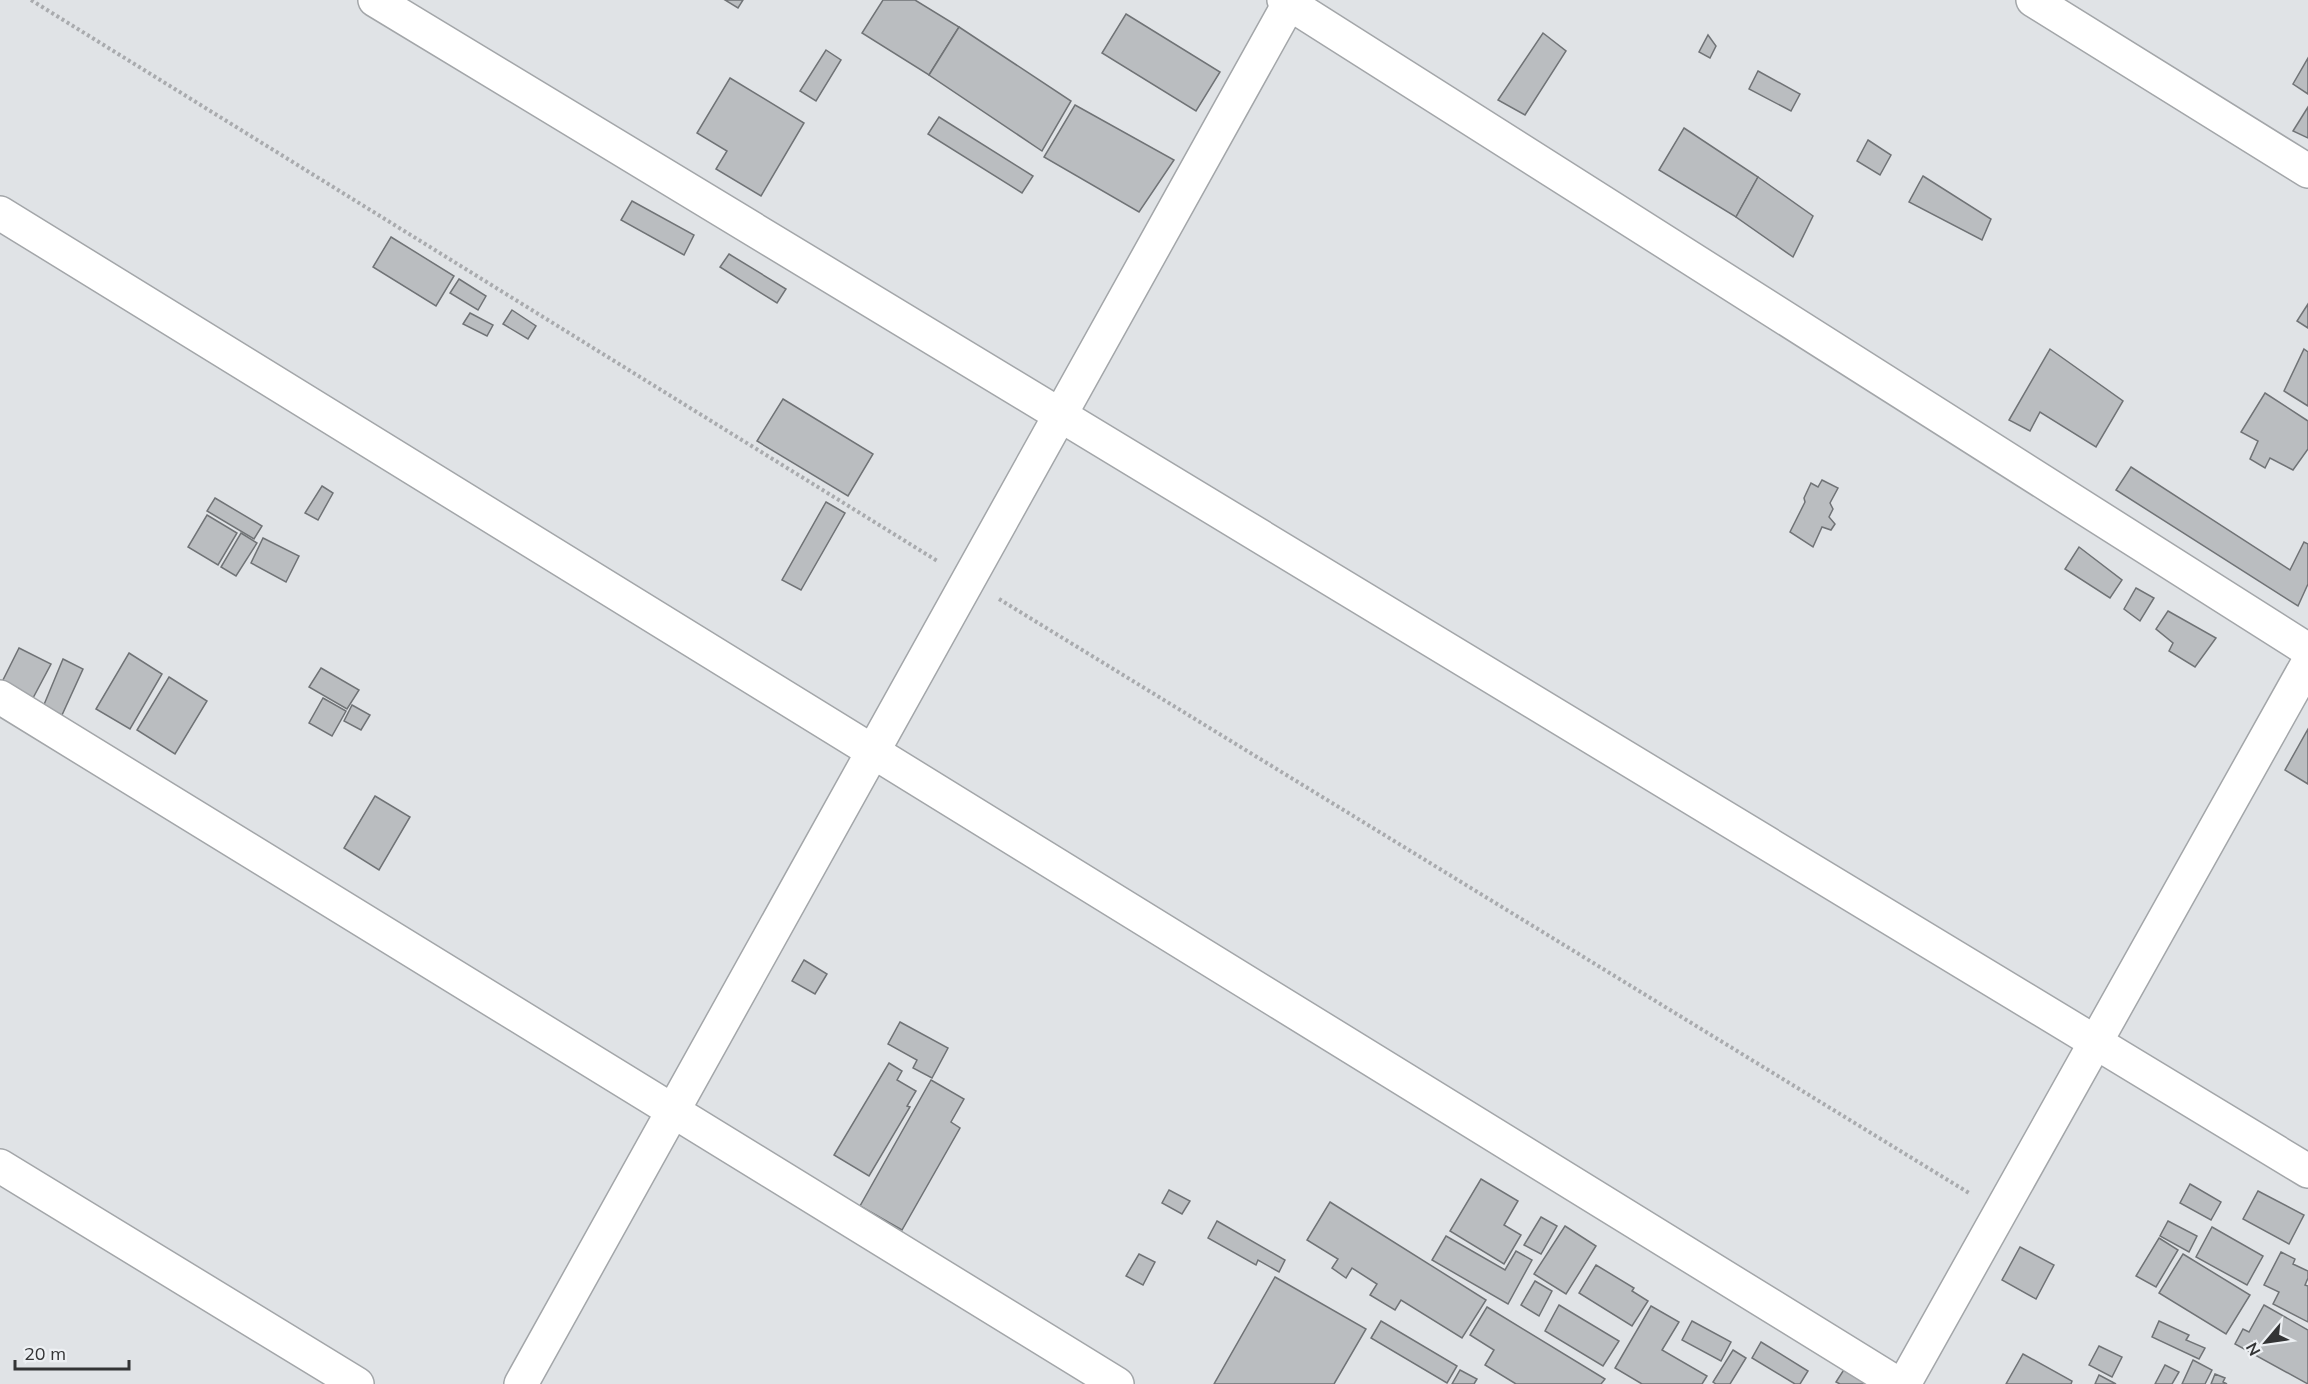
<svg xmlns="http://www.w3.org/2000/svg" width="2308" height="1384" font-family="Mulish,sans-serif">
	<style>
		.building { fill: #babdc0; stroke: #707376; stroke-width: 1.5 }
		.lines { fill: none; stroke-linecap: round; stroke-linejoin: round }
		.street-casing { stroke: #a3a6a9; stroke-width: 36 }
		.path { stroke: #a9abae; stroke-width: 4; stroke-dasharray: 3 3; stroke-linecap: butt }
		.street { stroke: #fff; stroke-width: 33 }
	</style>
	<rect width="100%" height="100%" fill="#e0e3e6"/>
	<g class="building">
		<polygon points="725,0 743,0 738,8"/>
		<polygon points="883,0 915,0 959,27 929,75 862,33"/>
		<polygon points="1126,14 1220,72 1196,111 1102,53"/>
		<polygon points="959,27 1071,101 1042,151 929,75"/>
		<polygon points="1543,33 1566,51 1525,115 1498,100"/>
		<polygon points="1708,35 1716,46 1710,58 1699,52"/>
		<polygon points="826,50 841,60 816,101 800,91"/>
		<polygon points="2308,58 2308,94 2293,84"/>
		<polygon points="1758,71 1800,94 1791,111 1749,89"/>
		<polygon points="730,78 804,123 761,196 716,169 727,151 697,133"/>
		<polygon points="1075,105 1174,160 1139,212 1044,157"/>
		<polygon points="2308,107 2308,138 2293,131"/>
		<polygon points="939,117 1033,176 1022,193 928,134"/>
		<polygon points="1684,128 1758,177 1736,217 1659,170"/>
		<polygon points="1868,140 1891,155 1880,175 1857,161"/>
		<polygon points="1923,176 1991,219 1982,240 1909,202"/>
		<polygon points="1758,177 1813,216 1793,257 1736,217"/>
		<polygon points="632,201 694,235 684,255 621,220"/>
		<polygon points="391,237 454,276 436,306 373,267"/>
		<polygon points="729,254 786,289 777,303 720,267"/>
		<polygon points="459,279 486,296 478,310 450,293"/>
		<polygon points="2308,304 2308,328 2297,321"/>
		<polygon points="512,310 536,326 528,339 503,324"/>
		<polygon points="470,313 493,325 487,336 463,324"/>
		<polygon points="2050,349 2123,401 2096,447 2040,412 2030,431 2009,420"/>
		<polygon points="2304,349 2308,352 2308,406 2284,391"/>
		<polygon points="2265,393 2308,421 2308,449 2293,470 2270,458 2265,468 2250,459 2258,441 2241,432"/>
		<polygon points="783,399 873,454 848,496 757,441"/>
		<polygon points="2131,467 2290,570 2304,542 2308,544 2308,584 2298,606 2116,490"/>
		<polygon points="1822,480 1838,488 1830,503 1833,509 1829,517 1835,524 1831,530 1822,527 1813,547 1790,532 1805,502 1804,498 1811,483 1818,487"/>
		<polygon points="322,486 333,493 318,520 305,513"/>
		<polygon points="215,498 262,526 254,539 207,511"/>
		<polygon points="826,502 845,513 801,590 782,580"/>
		<polygon points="207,515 237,533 218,565 188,547"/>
		<polygon points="241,533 257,543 236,576 221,567"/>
		<polygon points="263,538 299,556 286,582 251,563"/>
		<polygon points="2079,547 2122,580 2110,598 2065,569"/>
		<polygon points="2136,588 2154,598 2140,621 2124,609"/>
		<polygon points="2168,611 2216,638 2195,667 2169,651 2173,643 2156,629"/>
		<polygon points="19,648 51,664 33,698 2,682"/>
		<polygon points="129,653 162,674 130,729 96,709"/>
		<polygon points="63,659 83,669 62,715 43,707"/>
		<polygon points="321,668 359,690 347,709 309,687"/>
		<polygon points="169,677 207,701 175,754 137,730"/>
		<polygon points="323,698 346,711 332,736 309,723"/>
		<polygon points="352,705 370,715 361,730 344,721"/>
		<polygon points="2308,729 2308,784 2285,770"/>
		<polygon points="375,796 410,817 379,870 344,848"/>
		<polygon points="804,960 827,974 815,994 792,981"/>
		<polygon points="900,1022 948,1048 932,1078 913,1068 917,1060 888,1044"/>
		<polygon points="889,1063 902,1071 897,1080 916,1091 907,1106 910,1107 869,1176 834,1155"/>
		<polygon points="931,1080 964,1099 951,1122 960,1128 902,1230 860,1206"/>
		<polygon points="1481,1179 1518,1201 1504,1225 1521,1235 1504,1264 1450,1231"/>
		<polygon points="2190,1184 2221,1202 2211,1220 2180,1203"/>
		<polygon points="1169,1190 1190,1201 1182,1214 1162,1203"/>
		<polygon points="2258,1191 2304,1215 2289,1244 2243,1219"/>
		<polygon points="1330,1202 1486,1300 1462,1338 1401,1300 1395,1310 1370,1295 1377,1284 1352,1268 1346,1278 1332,1268 1338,1259 1307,1240"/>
		<polygon points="1541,1217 1557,1226 1541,1254 1524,1245"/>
		<polygon points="1217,1221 1285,1260 1279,1272 1258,1260 1256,1265 1208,1238"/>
		<polygon points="2168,1221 2197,1236 2189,1252 2160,1236"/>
		<polygon points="1565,1226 1596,1246 1566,1294 1534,1274"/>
		<polygon points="2212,1227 2263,1256 2247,1285 2196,1257"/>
		<polygon points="1446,1236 1505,1270 1516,1251 1532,1260 1508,1304 1432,1260"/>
		<polygon points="2159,1238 2178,1250 2156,1287 2136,1276"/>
		<polygon points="2020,1247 2054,1265 2036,1299 2002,1280"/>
		<polygon points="2281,1252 2295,1259 2293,1264 2308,1271 2308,1278 2305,1285 2308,1286 2308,1322 2273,1304 2279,1292 2264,1285"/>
		<polygon points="1139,1254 1155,1262 1143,1285 1126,1276"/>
		<polygon points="2183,1254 2250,1295 2226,1334 2159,1293"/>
		<polygon points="1596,1265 1634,1288 1632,1291 1648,1301 1632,1326 1579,1293"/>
		<polygon points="1275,1277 1366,1329 1334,1384 1214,1384"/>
		<polygon points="1535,1281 1552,1291 1539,1316 1521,1305"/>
		<polygon points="1559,1305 1619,1341 1603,1366 1545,1331"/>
		<polygon points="2264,1305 2308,1330 2308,1384 2235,1344 2243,1329 2249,1332"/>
		<polygon points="1651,1306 1679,1322 1662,1350 1707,1376 1702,1384 1642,1384 1615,1368"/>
		<polygon points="1487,1307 1605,1379 1601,1384 1516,1384 1485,1365 1494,1350 1470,1335"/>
		<polygon points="1381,1321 1457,1366 1447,1383 1371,1338"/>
		<polygon points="1692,1321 1731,1342 1721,1361 1682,1340"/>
		<polygon points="2159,1321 2189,1335 2186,1340 2205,1348 2199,1359 2152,1337"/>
		<polygon points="1761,1342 1808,1371 1800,1384 1795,1384 1752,1358"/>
		<polygon points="2099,1346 2122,1357 2112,1377 2089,1365"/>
		<polygon points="1733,1350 1746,1358 1730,1384 1716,1384 1713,1382"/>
		<polygon points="2023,1354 2072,1381 2071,1384 2006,1384"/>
		<polygon points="2193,1360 2212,1370 2205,1384 2182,1384"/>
		<polygon points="2165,1365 2179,1372 2172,1384 2155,1384"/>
		<polygon points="1845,1368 1865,1381 1863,1384 1840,1384 1836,1382"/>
		<polygon points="1460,1370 1477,1379 1474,1384 1452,1384"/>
		<polygon points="2215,1374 2225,1378 2223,1382 2227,1384 2211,1384"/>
		<polygon points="2099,1375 2116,1384 2095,1384"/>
	</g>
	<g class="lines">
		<defs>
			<g id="street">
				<polyline points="375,0 2308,1171"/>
				<polyline points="1284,0 2308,650"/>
				<polyline points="2033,0 2308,171"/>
				<polyline points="0,213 1898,1384"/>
				<polyline points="0,697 1117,1384"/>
				<polyline points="0,1166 357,1384"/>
				<polyline points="521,1384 1291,0"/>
				<polyline points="1904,1384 2308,663"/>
			</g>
		</defs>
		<use href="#street" class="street-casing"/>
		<g class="path">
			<polyline points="31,0 939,562"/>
			<polyline points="999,599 1969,1193"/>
		</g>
		<use href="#street" class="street"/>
	</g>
	<g transform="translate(2266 1342) rotate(241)" stroke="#edf0f3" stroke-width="4.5" paint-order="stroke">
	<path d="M0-4.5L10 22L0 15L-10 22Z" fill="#333435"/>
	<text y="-9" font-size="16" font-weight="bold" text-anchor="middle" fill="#333435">N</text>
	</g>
	<path d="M15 1360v9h114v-9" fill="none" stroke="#333435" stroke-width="3"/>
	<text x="24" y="1360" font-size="18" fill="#333435" stroke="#edf0f3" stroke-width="4.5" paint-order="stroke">20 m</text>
</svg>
